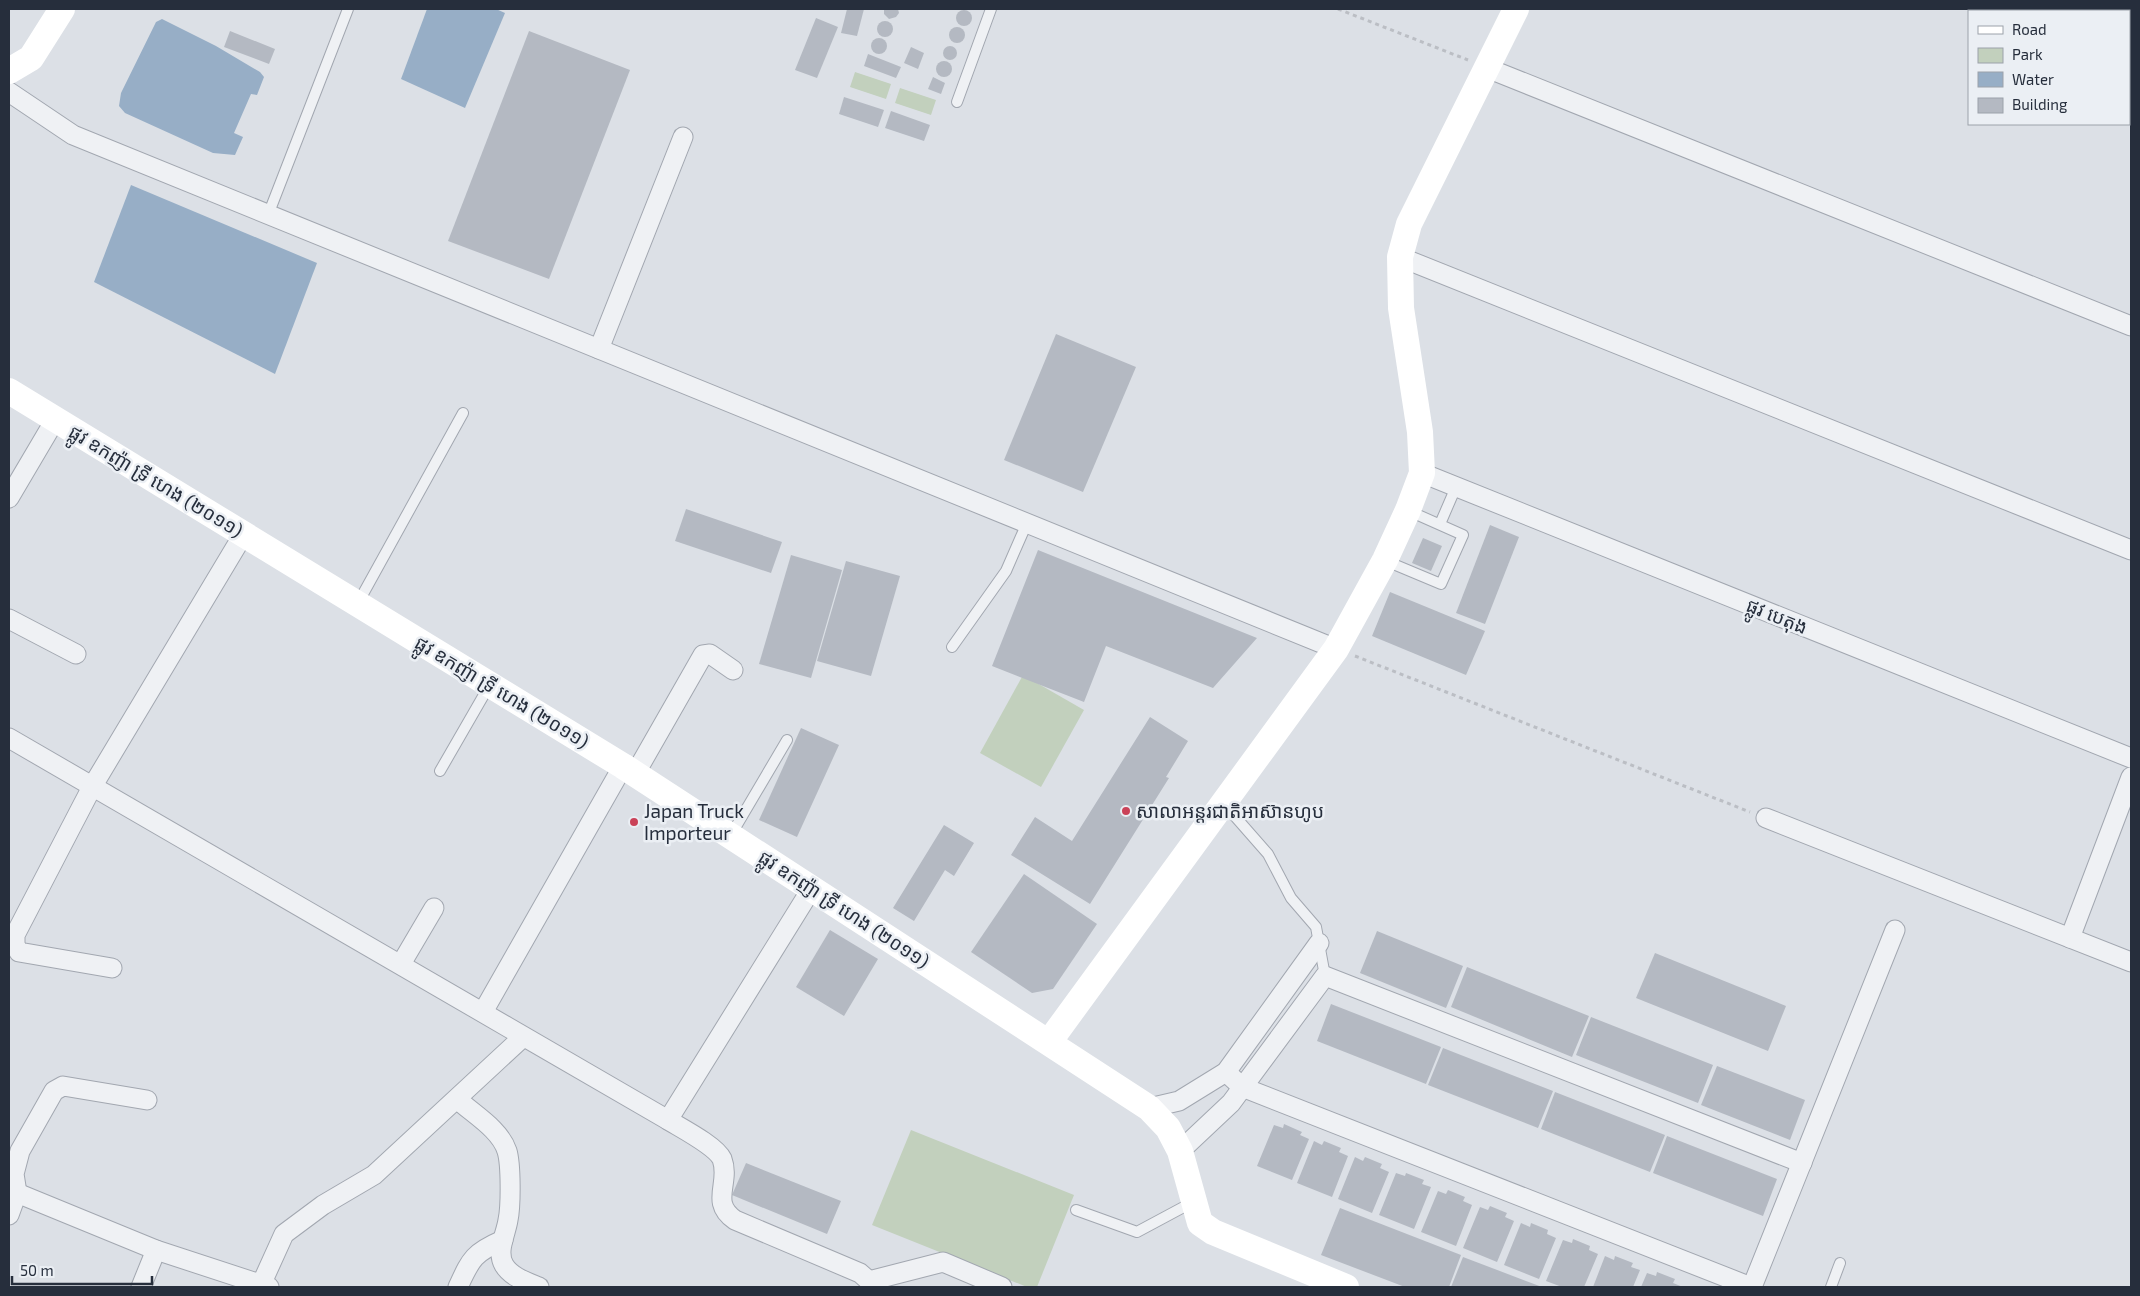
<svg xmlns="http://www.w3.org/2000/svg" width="2140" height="1296" font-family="'Exo 2','Noto Sans Khmer',sans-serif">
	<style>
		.green { fill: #c2d0bd }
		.water { fill: #97aec6 }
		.building { fill: #b4b9c2 }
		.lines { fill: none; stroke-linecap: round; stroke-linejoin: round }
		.lane-casing { stroke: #a2a7b0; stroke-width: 12 }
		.street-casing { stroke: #a2a7b0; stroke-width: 21 }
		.path { stroke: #bbbec4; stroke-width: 3; stroke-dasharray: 4 4; stroke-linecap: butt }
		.lane { stroke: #eff1f4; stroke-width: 10 }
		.street { stroke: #eff1f4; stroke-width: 19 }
		.secondary { stroke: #fff; stroke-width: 26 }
		.poi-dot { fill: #ca4258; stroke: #ebeff4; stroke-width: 2 }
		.labels { text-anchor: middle; stroke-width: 5; stroke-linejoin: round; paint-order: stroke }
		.street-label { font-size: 19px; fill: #262e3c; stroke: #ebeff4 }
		.poi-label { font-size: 19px; fill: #262e3c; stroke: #ebeff4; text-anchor: start }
	</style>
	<rect width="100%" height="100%" fill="#dce0e6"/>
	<g class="green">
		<polygon points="855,72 891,84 886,99 850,87"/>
		<polygon points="900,88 936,100 931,115 895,103"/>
		<polygon points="1023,675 1084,710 1041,787 980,753"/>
		<polygon points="911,1130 1074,1195 1037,1287 1027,1287 872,1225"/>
	</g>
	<g class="water">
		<polygon points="427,9 496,9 505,13 465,108 401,79"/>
		<polygon points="162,19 216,46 260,72 264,77 257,95 251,94 234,133 243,137 235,155 213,153 125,113 119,106 121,93 156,22"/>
		<polygon points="131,185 317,263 275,374 94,282"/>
	</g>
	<g class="building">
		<polygon points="847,9 864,9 857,36 841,33"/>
		<polygon points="884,9 898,9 899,13 896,17 889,19 884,14"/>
		<circle cx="964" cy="18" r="8"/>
		<polygon points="816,18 838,27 817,78 795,70"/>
		<circle cx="885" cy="29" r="8"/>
		<circle cx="957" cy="35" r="8"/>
		<polygon points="230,31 275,49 269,64 224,47"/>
		<polygon points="529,31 630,70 549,279 448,241"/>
		<circle cx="879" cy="46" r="8"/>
		<circle cx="950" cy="53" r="7"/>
		<polygon points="911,47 924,53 918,69 904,63"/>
		<polygon points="868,54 901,67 896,78 864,66"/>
		<circle cx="944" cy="69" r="8"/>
		<polygon points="933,77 945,83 941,94 928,89"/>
		<polygon points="844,97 884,110 878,127 839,114"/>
		<polygon points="891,111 930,125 924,141 885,128"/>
		<polygon points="1056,334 1136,367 1083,492 1004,460"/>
		<polygon points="686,509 782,542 771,573 675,541"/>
		<polygon points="1490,525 1519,537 1485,624 1456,613"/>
		<polygon points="1423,538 1442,546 1431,571 1412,563"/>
		<polygon points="1038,550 1257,638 1213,688 1106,646 1084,702 992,666"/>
		<polygon points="791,555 842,570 811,678 759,664"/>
		<polygon points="846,561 900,576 871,676 817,661"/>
		<polygon points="1390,592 1485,631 1466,675 1372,636"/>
		<polygon points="1150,717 1188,741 1166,777 1169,778 1090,904 1011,855 1035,817 1072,841"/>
		<polygon points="801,728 839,745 797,837 759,820"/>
		<polygon points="944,825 974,843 954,876 945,870 914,921 893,908"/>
		<polygon points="1024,874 1097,924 1053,989 1032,993 971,952"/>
		<polygon points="830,930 878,959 844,1016 796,987"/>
		<polygon points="1377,931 1463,966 1446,1008 1360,973"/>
		<polygon points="1655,953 1786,1006 1768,1051 1636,998"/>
		<polygon points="1467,967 1589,1016 1572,1057 1451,1007"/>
		<polygon points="1331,1004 1441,1047 1426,1084 1317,1041"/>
		<polygon points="1591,1017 1713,1065 1698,1103 1576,1055"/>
		<polygon points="1443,1048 1553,1091 1538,1128 1428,1085"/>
		<polygon points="1717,1066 1805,1100 1790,1140 1701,1105"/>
		<polygon points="1555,1092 1665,1135 1650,1172 1541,1129"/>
		<polygon points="1284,1124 1302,1132 1300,1135 1309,1139 1292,1180 1257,1166 1274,1125 1283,1128"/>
		<polygon points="1667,1136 1777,1179 1763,1216 1653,1173"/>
		<polygon points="1314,1141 1322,1145 1324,1141 1341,1148 1339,1152 1348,1156 1332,1197 1297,1183"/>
		<polygon points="1355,1157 1363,1161 1365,1157 1382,1164 1380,1168 1389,1172 1372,1213 1338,1199"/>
		<polygon points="746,1163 841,1201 827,1234 732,1195"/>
		<polygon points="1396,1173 1405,1176 1406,1173 1424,1180 1422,1184 1431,1187 1414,1229 1379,1215"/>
		<polygon points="1448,1190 1465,1197 1463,1201 1472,1205 1456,1246 1421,1232 1438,1191 1446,1194"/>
		<polygon points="1490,1206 1507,1213 1505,1217 1514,1221 1497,1262 1463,1248 1480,1207 1488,1210"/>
		<polygon points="1340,1208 1461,1255 1449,1287 1405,1287 1321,1255"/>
		<polygon points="1521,1223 1530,1227 1531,1223 1548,1230 1547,1234 1556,1238 1539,1279 1504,1265"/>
		<polygon points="1573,1239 1590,1246 1589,1250 1598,1254 1584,1287 1562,1287 1546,1281 1563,1240 1572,1243"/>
		<polygon points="1605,1256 1614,1260 1615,1256 1633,1263 1631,1267 1640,1270 1633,1287 1593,1287"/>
		<polygon points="1463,1257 1542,1287 1451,1287"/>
		<polygon points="1657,1272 1675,1279 1673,1283 1683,1287 1641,1287 1647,1273 1656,1276"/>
	</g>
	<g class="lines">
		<defs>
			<g id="lane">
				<polyline points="957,102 991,9"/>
				<polyline points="268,215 348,9"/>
				<polyline points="1440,524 1456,487"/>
				<polyline points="1386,561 1441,584 1463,535 1409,511"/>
				<polyline points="358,603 463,413"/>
				<polyline points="952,647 1006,571 1027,523"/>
				<polyline points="440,771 489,686"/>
				<polyline points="1225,805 1268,854 1291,898 1316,927 1325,976"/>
				<polyline points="731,835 787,740"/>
				<polyline points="1076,1210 1137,1232 1193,1202"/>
				<polyline points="1831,1287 1840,1263"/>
			</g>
			<g id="street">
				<polyline points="1487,68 2131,326"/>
				<polyline points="9,92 73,135 1336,649"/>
				<polyline points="1400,257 2131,550"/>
				<polyline points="599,349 683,137"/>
				<polyline points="1422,473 2131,758"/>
				<polyline points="9,498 55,420"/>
				<polyline points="9,619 76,654"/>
				<path d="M9 738 668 1120C681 1128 716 1146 722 1159 731 1183 709 1202 735 1220L860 1273 869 1281 872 1287"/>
				<polyline points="635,774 703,655 710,654 733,670"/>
				<polyline points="1766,818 2131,962"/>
				<polyline points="2070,938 2131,777"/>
				<polyline points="401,964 434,908"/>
				<polyline points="112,968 19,952 15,945 15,935 92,787 243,535"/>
				<polyline points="483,1012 623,766"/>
				<polyline points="1226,1072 1242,1087 1751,1287"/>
				<path d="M457 1099C473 1114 500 1129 507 1151 511 1164 511 1206 508 1220 506 1234 496 1251 504 1265 511 1277 527 1282 539 1287"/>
				<polyline points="1149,1108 1179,1101 1226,1072 1319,943"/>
				<polyline points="668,1120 812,888"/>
				<polyline points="1180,1151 1231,1103 1325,976 1802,1163"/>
				<polyline points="17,1193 156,1250 269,1287"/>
				<polyline points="9,1215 17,1193 14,1174 20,1151 54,1091 63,1086 147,1100"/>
				<polyline points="869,1281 943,1262 1002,1287"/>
				<polyline points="141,1287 156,1250"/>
				<polyline points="260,1287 284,1234 323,1205 374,1175 523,1037"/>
				<path d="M458 1287C471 1259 473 1253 503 1240"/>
				<polyline points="1752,1287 1895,930"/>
			</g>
		</defs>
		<use href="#lane" class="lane-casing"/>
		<use href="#street" class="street-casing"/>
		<g class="path">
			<polyline points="1338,9 1468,60"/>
			<polyline points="1355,656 1750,812"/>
		</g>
		<use href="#lane" class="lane"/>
		<use href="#street" class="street"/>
		<g class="secondary">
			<polyline points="9,71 31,58 62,9"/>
			<polyline points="9,391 623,766 1149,1108 1168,1128 1180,1151 1200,1223 1213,1232 1346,1287"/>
			<polyline points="1049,1042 1336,649 1385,560 1408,510 1422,473 1420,432 1401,308 1400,257 1409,224 1516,9"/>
		</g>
	</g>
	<g class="poi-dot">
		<circle cx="1126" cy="811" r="5"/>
		<circle cx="634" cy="822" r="5"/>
	</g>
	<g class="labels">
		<g class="street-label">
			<text transform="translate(156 481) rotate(31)" y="7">ផ្លូវ ឧកញ៉ា ទ្រី ហេង (២០១១)</text>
			<text transform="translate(1777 616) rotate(22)" y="7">ផ្លូវ បេតុង</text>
			<text transform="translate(502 692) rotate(31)" y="7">ផ្លូវ ឧកញ៉ា ទ្រី ហេង (២០១១)</text>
			<text transform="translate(844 909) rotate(33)" y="7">ផ្លូវ ឧកញ៉ា ទ្រី ហេង (២០១១)</text>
		</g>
		<g class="poi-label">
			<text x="644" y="818">Japan Truck<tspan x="644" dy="22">Importeur</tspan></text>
			<text x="1136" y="818">សាលាអន្ដរជាតិអាស៊ានហូប</text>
		</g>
	</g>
	<rect width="2140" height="1296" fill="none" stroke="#262e3c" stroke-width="20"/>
	<rect x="1968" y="10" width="162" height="115" fill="#ebeff4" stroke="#9ca2aa"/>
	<rect x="1978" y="26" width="25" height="8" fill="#ffffff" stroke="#9ca2aa"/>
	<text x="2012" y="35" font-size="15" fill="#262e3c">Road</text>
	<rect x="1978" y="48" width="25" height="15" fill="#c2d0bd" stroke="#9ca2aa"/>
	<text x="2012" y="60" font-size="15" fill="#262e3c">Park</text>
	<rect x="1978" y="72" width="25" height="15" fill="#97aec6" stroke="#9ca2aa"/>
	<text x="2012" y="85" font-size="15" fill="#262e3c">Water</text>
	<rect x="1978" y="98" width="25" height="15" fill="#b4b9c2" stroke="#9ca2aa"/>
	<text x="2012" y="110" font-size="15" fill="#262e3c">Building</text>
	<path d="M12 1276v8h140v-8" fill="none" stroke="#262e3c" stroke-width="2.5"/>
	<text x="20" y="1276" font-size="15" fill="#262e3c" stroke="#ebeff4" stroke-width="4" paint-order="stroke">50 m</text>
</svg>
